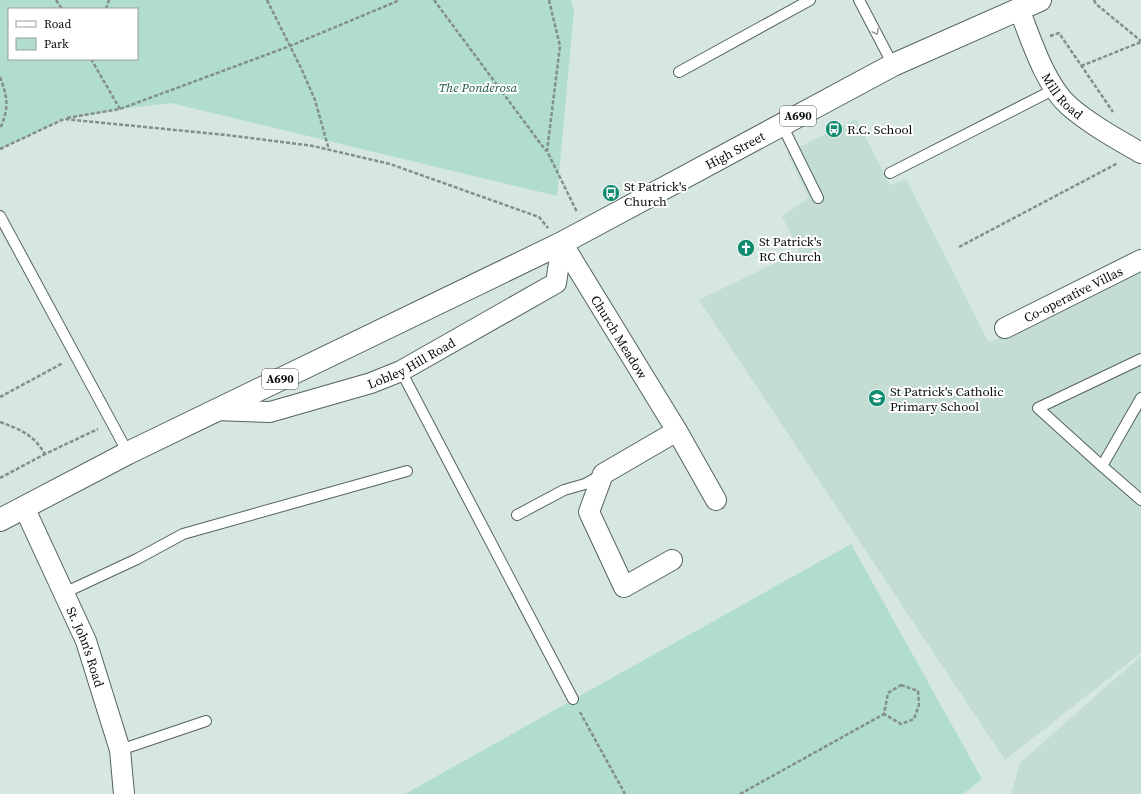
<svg xmlns="http://www.w3.org/2000/svg" width="1141" height="794" font-family="'Source Serif 4',serif">
	<style>
		.built { fill: #c3ddd3 }
		.green { fill: #b1ddcd; fill-rule: evenodd }
		.lines { fill: none; stroke-linecap: round; stroke-linejoin: round }
		.service-casing { stroke: #54635d; stroke-width: 12 }
		.minor-casing { stroke: #54635d; stroke-width: 22 }
		.primary-casing { stroke: #54635d; stroke-width: 24 }
		.path { stroke: #828f8b; stroke-width: 2.5; stroke-dasharray: 4 2; stroke-linecap: butt }
		.service { stroke: #fff; stroke-width: 10 }
		.minor { stroke: #fff; stroke-width: 20 }
		.primary { stroke: #fff; stroke-width: 22 }
		.oneway { stroke: #9c9e9d }
		.labels { text-anchor: middle; stroke-width: 4; stroke-linejoin: round; paint-order: stroke }
		.shield { fill: #fff; stroke: #515654; stroke-width: 1 }
		.shield-label { font-size: 12px; font-weight: bold; fill: #070d0b }
		.park-label { font-size: 13px; font-style: italic; fill: #205949; stroke: #fff }
		.street-label { font-size: 13px; fill: #070d0b; stroke: #fff }
		.poi-label { font-size: 13px; fill: #070d0b; stroke: #fff; text-anchor: start }
	</style>
	<rect width="100%" height="100%" fill="#d6e7e1"/>
	<g class="built">
		<polygon points="856,119 890,185 906,179 989,343 1141,268 1141,653 1005,760 699,300 799,251 782,216 809,198 787,153"/>
		<polygon points="1141,656 1141,794 1011,794 1020,763"/>
	</g>
	<g class="green">
		<path d="M0 0H571L574 10 557 196 171 103 120 109 64 119 0 149ZM9 9H137V59H9Z"/>
		<polygon points="851,544 982,779 963,794 405,794"/>
	</g>
	<g class="lines">
		<defs>
			<g id="service">
				<polyline points="859,0 893,65"/>
				<polyline points="679,72 810,0"/>
				<polyline points="782,125 818,198"/>
				<polyline points="890,173 1055,89"/>
				<polyline points="0,216 128,453"/>
				<polyline points="401,371 573,699"/>
				<polyline points="1141,398 1102,466 1141,500"/>
				<polyline points="1102,466 1038,408 1141,359"/>
				<polyline points="517,515 564,490 585,484 601,475"/>
				<polyline points="64,593 137,559 183,534 407,471"/>
				<polyline points="120,750 206,721"/>
			</g>
			<g id="minor">
				<path id="s1" d="M1019 9C1031 39 1045 85 1069 106 1091 125 1117 139 1141 153"/>
				<path id="s2" d="M562 243 677 431 716 500"/>
				<path id="s3" d="M1005 328 1141 260"/>
				<path id="s4" d="M215 410 270 412 371 383 401 371 556 283 562 243"/>
				<path id="s5" d="M24 507 86 641 120 750 124 794"/>
				<polyline points="672,560 624,587 589,512 603,474 677,431"/>
			</g>
			<g id="primary">
				<path id="s6" d="M0 520 128 453 562 243 893 65 1040 0"/>
			</g>
		</defs>
		<use href="#service" class="service-casing"/>
		<use href="#minor" class="minor-casing"/>
		<use href="#primary" class="primary-casing"/>
		<g class="path">
			<polyline points="56,0 62,9"/>
			<polyline points="267,0 301,68 315,100 329,150"/>
			<polyline points="434,0 546,151"/>
			<polyline points="549,0 560,46 547,151 577,212"/>
			<polyline points="1094,0 1096,4 1141,41"/>
			<polyline points="106,9 109,0"/>
			<polyline points="1050,36 1059,33 1113,112"/>
			<polyline points="91,59 120,109"/>
			<polyline points="1081,66 1141,42"/>
			<path d="M0 77C8 98 9 108 0 129"/>
			<polyline points="67,118 120,109 290,46 400,0"/>
			<polyline points="0,149 64,119 226,135 313,146 390,164 539,217 548,228"/>
			<polyline points="959,247 1118,163"/>
			<polyline points="0,397 63,363"/>
			<path d="M0 422C21 430 33 434 45 454L98 429"/>
			<polyline points="0,478 45,454"/>
			<polygon points="901,685 918,691 919,705 914,719 901,724 884,714 888,693"/>
			<polyline points="580,712 625,794"/>
			<polyline points="740,794 884,714"/>
		</g>
		<use href="#service" class="service"/>
		<use href="#minor" class="minor"/>
		<use href="#primary" class="primary"/>
	</g>
	<defs><path id="oneway-chevron" d="M-2-3.5L2.5 0L-2 3.5" fill="none" stroke-width="1.6" stroke-linecap="round" stroke-linejoin="round"/></defs>
	<use class="oneway" href="#oneway-chevron" transform="translate(876 32) rotate(63)"/>
	<defs>
		<symbol id="bus-disc" viewBox="-11 -11 22 22"><circle r="9.5" fill="#0f8b6f" stroke="#fff"/><path d="M-5-6H5V4H4V6H2V4H-2V6H-4V4H-5ZM-3.5-4V0h7V-4ZM-3.5 1.2v1.5H-2V1.2ZM2 1.2v1.5H3.5V1.2Z" fill="#fff"/></symbol>
		<symbol id="church-disc" viewBox="-11 -11 22 22"><circle r="9.5" fill="#0f8b6f" stroke="#fff"/><path d="M-1.2-6h2.4v3.5h3.3v2.4h-3.3V6h-2.4V-.1h-3.3v-2.4h3.3Z" fill="#fff"/></symbol>
		<symbol id="school-disc" viewBox="-11 -11 22 22"><circle r="9.5" fill="#0f8b6f" stroke="#fff"/><path d="M0-5L7-2L0 1L-7-2ZM-4 1L0 2.5L4 1V4Q0 6-4 4Z" fill="#fff"/></symbol>
	</defs>
	<g fill-rule="evenodd">
		<use href="#bus-disc" x="824" y="119" width="20" height="20"/>
		<use href="#bus-disc" x="601" y="183" width="20" height="20"/>
		<use href="#church-disc" x="736" y="238" width="20" height="20"/>
		<use href="#school-disc" x="867" y="388" width="20" height="20"/>
	</g>
	<g class="labels">
		<g class="shield">
			<rect x="780" y="106" width="36" height="20" rx="3"/>
			<rect x="262" y="369" width="36" height="20" rx="3"/>
		</g>
		<g class="shield-label">
			<text x="798" y="120">A690</text>
			<text x="280" y="383">A690</text>
		</g>
		<g class="park-label">
			<text x="478" y="92">The Ponderosa</text>
		</g>
		<g class="street-label">
			<text dy="5" stroke="none"><textPath href="#s1" startOffset="98">Mill Road</textPath></text>
			<text dy="5" stroke="none"><textPath href="#s6" startOffset="823">High Street</textPath></text>
			<text dy="5" stroke="none"><textPath href="#s3" startOffset="76">Co-operative Villas</textPath></text>
			<text dy="5" stroke="none"><textPath href="#s2" startOffset="110">Church Meadow</textPath></text>
			<text dy="5" stroke="none"><textPath href="#s4" startOffset="205">Lobley Hill Road</textPath></text>
			<text dy="5" stroke="none"><textPath href="#s5" startOffset="153">St. John's Road</textPath></text>
		</g>
		<g class="poi-label">
			<text x="847" y="134">R.C. School</text>
			<text x="624" y="191">St Patrick's<tspan x="624" dy="15">Church</tspan></text>
			<text x="759" y="246">St Patrick's<tspan x="759" dy="15">RC Church</tspan></text>
			<text x="890" y="396">St Patrick's Catholic<tspan x="890" dy="15">Primary School</tspan></text>
		</g>
	</g>
	<rect x="8" y="8" width="130" height="52" fill="#ffffff" stroke="#9c9e9d"/>
	<rect x="16" y="21" width="20" height="6" fill="#ffffff" stroke="#9c9e9d"/>
	<text x="44" y="28" font-size="12" fill="#070d0b">Road</text>
	<rect x="16" y="38" width="20" height="12" fill="#b1ddcd" stroke="#9c9e9d"/>
	<text x="44" y="48" font-size="12" fill="#070d0b">Park</text>
</svg>
